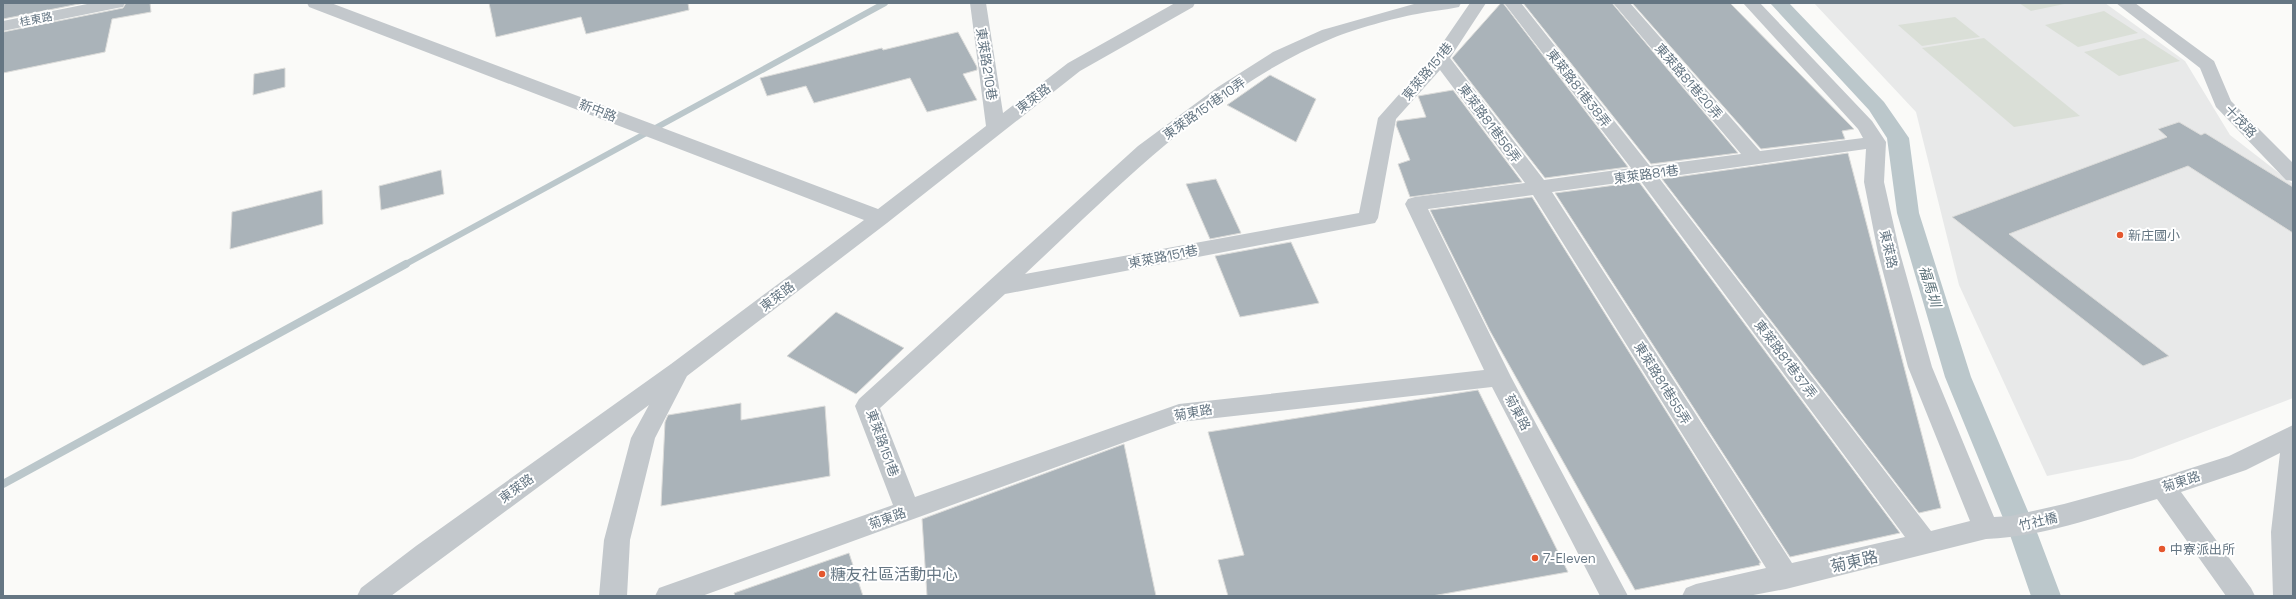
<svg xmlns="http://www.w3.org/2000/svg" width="2296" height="599" font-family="'Space Grotesk','Noto Sans TC',sans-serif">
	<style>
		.built { fill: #e8e9e9 }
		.green { fill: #dadfd7 }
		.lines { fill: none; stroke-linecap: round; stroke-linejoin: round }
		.stream-far1 { stroke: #bbc7cb; stroke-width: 6 }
		.stream { stroke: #bbc7cb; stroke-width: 8 }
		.canal { fill: #bbc7cb; fill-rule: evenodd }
		.building { fill: #aab3b9; stroke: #dcdcda }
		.minor { fill: #c3c8cc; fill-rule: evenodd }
		.poi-dot { fill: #e4572e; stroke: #fff; stroke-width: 1.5 }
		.labels { text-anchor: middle; stroke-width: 4; stroke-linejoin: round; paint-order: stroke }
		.far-street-label { font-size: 11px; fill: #657683; stroke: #fff }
		.street-label { font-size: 13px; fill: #657683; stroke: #fff }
		.poi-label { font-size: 13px; fill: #657683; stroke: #fff; text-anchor: start }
		.water-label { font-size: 14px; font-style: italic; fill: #60757c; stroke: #fff }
		.near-street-label { font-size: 16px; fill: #657683; stroke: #fff }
		.near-poi-label { font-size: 16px; fill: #657683; stroke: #fff; text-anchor: start }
	</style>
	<rect width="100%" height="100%" fill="#fafaf8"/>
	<polygon class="built" points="1814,3 2105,3 2185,61 2230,135 2293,184 2293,398 2132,459 2047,476 1959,285 1916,112"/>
	<g class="green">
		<polygon points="2019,3 2069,3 2031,11"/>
		<polygon points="2104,11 2138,33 2078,47 2045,25"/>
		<polygon points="1955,17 1980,37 1922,46 1898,25"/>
		<polygon points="1984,38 2080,116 2014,127 1922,48"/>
		<polygon points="2144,38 2180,61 2119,76 2084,52"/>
	</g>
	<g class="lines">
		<polyline class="stream-far1" points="404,265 885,3"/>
		<polyline class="stream" points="3,484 406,264"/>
		<polygon class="canal" points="1770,3 1789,3 1884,102 1909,138 1919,213 1971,377 2038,535 2061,596 2031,596 2010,535 1945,377 1897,213 1887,138 1869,110"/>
	</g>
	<g class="building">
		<polygon points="3,3 84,3 3,19"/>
		<polygon points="126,3 150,3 151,12 112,19 105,52 3,73 3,32 123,8"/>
		<polygon points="489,3 688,3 689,10 586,34 581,17 496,37"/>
		<polygon points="1501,3 1503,3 1628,167 1545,178 1452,58"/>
		<polygon points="1523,3 1612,3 1738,153 1651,164"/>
		<polygon points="1632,3 1730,3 1854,129 1842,131 1845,139 1761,149"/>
		<polygon points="958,32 977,67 977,70 963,74 977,100 927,112 910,78 814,103 806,86 767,96 760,78 882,48 883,50"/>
		<polygon points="285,68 285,87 253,95 254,74"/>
		<polygon points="1270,75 1316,99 1296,142 1227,105"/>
		<polygon points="1453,90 1522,182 1410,197 1398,164 1410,160 1396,125 1397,121 1426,117 1418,96"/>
		<polygon points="2179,122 2201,135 2205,133 2293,187 2293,233 2188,166 2009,234 2169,356 2143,366 1952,217 2167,137 2158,129"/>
		<polygon points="1848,153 1941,508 1919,513 1662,179"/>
		<polygon points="441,170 444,194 381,210 379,186"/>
		<polygon points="1216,179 1241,233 1210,239 1186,184"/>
		<polygon points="1639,182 1900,533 1790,557 1555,193"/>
		<polygon points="322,190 323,224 230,249 232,212"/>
		<polygon points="1532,197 1761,563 1759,563 1760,565 1635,590 1490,331 1430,210"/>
		<polygon points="1291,242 1319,303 1240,317 1215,256"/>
		<polygon points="836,312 904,348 856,394 787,356"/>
		<polygon points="1478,390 1568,572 1432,596 1228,596 1218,560 1244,555 1208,432"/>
		<polygon points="741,403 741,420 825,406 830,476 661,506 665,422 668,415"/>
		<polygon points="1124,444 1156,596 927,596 922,519"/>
		<polygon points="849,553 863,596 735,596 734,593"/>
	</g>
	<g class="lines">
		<g class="minor">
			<polygon points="92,3 125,3 123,7 117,8 3,31 3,21"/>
			<polygon points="307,3 331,3 878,209 986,126 970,3 986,3 1003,113 1068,63 1175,3 1195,3 1193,7 1080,71 887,223 687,376 655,438 630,540 627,596 599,596 604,540 631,438 649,405 391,596 357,596 361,588 416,546 671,364 864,220 309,7"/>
			<path d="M1461 3 1459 7C1445 10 1431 11 1417 14 1394 18 1355 29 1333 38 1213 87 1118 187 1025 274L1359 213 1378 118 1435 54 1470 3H1486L1450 58 1544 180 1631 168 1504 3H1521L1650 166 1741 154 1613 3H1630L1760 151 1863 138 1858 129 1743 3H1760L1872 121 1886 142 1884 182 1900 253 1932 367 1994 517 2011 516 2064 504 2163 477 2229 456 2293 425V596H2273L2271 532 2280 453 2246 470 2181 492 2251 588 2255 596H2226L2157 499C2102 515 2044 537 1986 539L1786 589 1748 596H1682L1686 588 1696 584 1766 568 1533 195 1428 209 1511 377 1628 596H1600L1492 387 1180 422 702 596H655L659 588 893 505 855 406 859 399 1138 146 1218 87 1273 52 1322 30 1414 4ZM1440 70 1525 183 1415 197 1408 199 1405 204 1484 370 1179 404 915 497 880 408 1005 294 1375 223 1378 218 1396 119ZM1866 149 1864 182 1878 253 1908 367 1970 521 1931 531 1659 178ZM1640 180 1905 537 1792 563 1552 192Z"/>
			<polygon points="2116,3 2135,3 2214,61 2231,101 2293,163 2293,181 2286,180 2216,107 2200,68"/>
		</g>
	</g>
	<g class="poi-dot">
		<circle cx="2120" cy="235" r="4"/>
		<circle cx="2162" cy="549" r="4"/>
		<circle cx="1535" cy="558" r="4"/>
		<circle cx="822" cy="574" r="4"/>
	</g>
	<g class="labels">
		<g class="far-street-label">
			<text transform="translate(36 19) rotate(-11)" y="4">桂東路</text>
		</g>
		<g class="street-label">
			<text transform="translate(987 64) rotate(81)" y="5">東萊路210巷</text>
			<text transform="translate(1427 71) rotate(-50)" y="5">東萊路151巷</text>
			<text transform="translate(1689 81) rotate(49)" y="5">東萊路81巷20弄</text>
			<text transform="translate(1579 88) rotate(52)" y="5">東萊路81巷38弄</text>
			<text transform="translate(1033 98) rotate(-37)" y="5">東萊路</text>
			<text transform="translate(1204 108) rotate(-35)" y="5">東萊路151巷10弄</text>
			<text transform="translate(598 110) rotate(21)" y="5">新中路</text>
			<text transform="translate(2241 121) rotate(46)" y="5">十茂路</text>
			<text transform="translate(1490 123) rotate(53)" y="5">東萊路81巷56弄</text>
			<text transform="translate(1646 174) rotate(-8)" y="5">東萊路81巷</text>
			<text transform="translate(1889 249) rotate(77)" y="5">東萊路</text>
			<text transform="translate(1163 256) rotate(-11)" y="5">東萊路151巷</text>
			<text transform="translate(777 296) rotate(-37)" y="5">東萊路</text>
			<text transform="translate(1786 359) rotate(53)" y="5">東萊路81巷37弄</text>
			<text transform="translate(1663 383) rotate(58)" y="5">東萊路81巷55弄</text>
			<text transform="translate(1193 412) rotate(-10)" y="5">菊東路</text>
			<text transform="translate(1518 412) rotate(62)" y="5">菊東路</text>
			<text transform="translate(883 443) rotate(70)" y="5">東萊路151巷</text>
			<text transform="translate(2181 481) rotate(-18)" y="5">菊東路</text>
			<text transform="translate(516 488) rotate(-36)" y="5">東萊路</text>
			<text transform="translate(887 518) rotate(-20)" y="5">菊東路</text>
			<text transform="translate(2038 521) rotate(-13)" y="5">竹社橋</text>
		</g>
		<g class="poi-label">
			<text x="2128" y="240">新庄國小</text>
			<text x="2170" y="554">中寮派出所</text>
			<text x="1543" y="563">7-Eleven</text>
		</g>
		<g class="water-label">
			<text transform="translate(1930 286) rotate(73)" y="5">福馬圳</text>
		</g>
		<g class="near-street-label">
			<text transform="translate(1854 561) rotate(-13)" y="6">菊東路</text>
		</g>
		<g class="near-poi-label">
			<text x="830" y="580">糖友社區活動中心</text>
		</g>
	</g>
	<rect width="2296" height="599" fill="none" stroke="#657683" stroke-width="8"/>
</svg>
